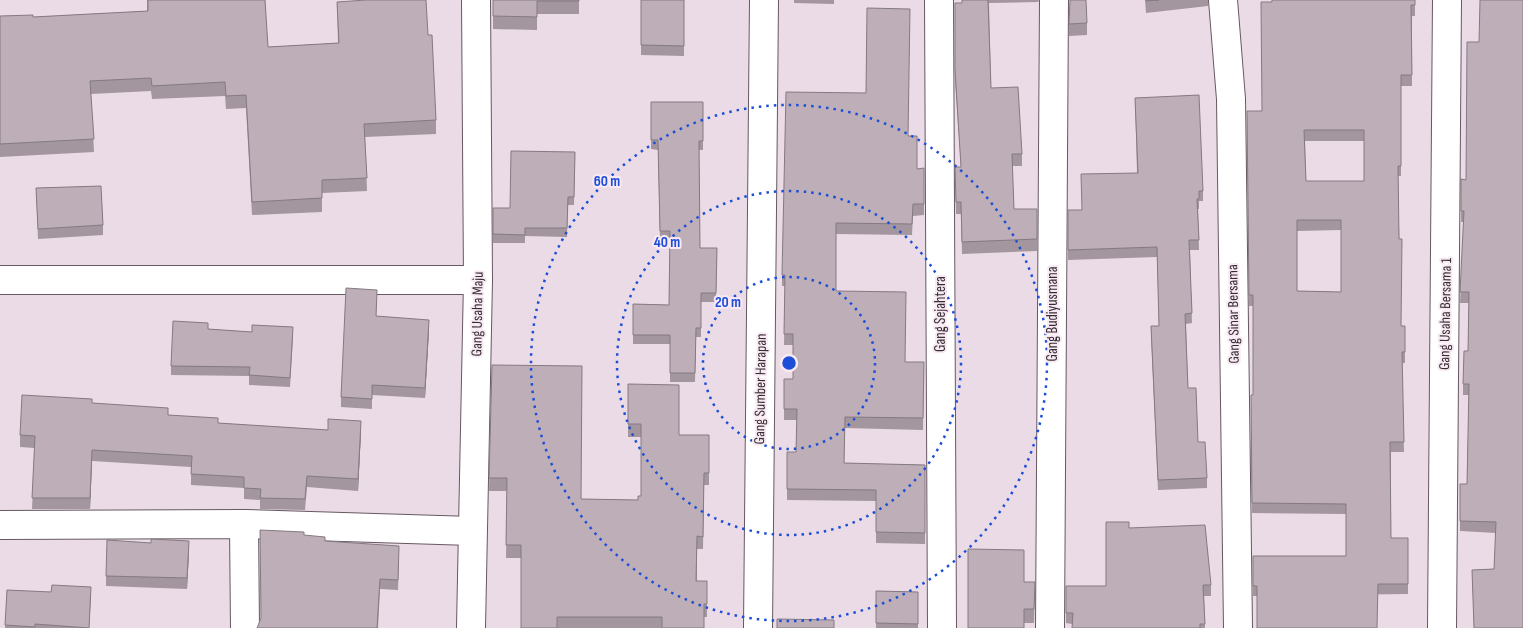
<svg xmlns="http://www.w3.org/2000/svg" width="1523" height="628" font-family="'Sofia Sans Condensed',sans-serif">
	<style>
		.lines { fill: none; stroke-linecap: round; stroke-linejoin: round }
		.street-casing { stroke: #665962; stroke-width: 30 }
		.street { stroke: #fff; stroke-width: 28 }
		.wall { fill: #a3969e; fill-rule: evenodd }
		.shaded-wall { fill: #847a81 }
		.building { fill: #bdaeb8; stroke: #847a81; fill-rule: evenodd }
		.ring { fill: none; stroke: #1d4ed8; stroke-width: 2.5; stroke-dasharray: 2.5 5 }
		.labels { text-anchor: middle; stroke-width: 4; stroke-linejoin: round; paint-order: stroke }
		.street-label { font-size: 15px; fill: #342e32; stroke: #f8e9f3 }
		.centre { fill: #1d4ed8; stroke: #f8e9f3; stroke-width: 2.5 }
		.ring-label { font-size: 15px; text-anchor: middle; font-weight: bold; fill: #1d4ed8; stroke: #f8e9f3; stroke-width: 4; stroke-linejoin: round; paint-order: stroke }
	</style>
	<rect width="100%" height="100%" fill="#ebdbe6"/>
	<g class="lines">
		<defs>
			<g id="street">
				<polyline points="939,0 942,628"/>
				<polyline points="1223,0 1231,99 1238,628"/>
				<polyline points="0,280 478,280"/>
				<polyline points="244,524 245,628"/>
				<polyline points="0,525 244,524 472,531"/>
				<polyline points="471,628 478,280 476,0"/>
				<polyline points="758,628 764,0"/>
				<polyline points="1050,628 1054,0"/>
				<polyline points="1442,628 1447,0"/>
			</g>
		</defs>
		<use href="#street" class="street-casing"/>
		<use href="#street" class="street"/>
	</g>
	<g class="wall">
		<polygon points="147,0 265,0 268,47 338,43 337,2 428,35 436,120 436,134 365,137 367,191 322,193 322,212 252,215 246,108 226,109 225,96 152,99 151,91 91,94 94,152 0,157 0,16 33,17 147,11"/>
		<polygon points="493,0 579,0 579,14 537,14 537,30 493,29"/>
		<polygon points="641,0 684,0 684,56 641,55"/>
		<polygon points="794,0 834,0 834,4 794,3"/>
		<polygon points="962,0 1039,0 1038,2 989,3 991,88 1022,154 1022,166 1012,166 1014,209 1037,209 1037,251 962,254 961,214 956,214 955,167 961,167 955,81 955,3 962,3"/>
		<polygon points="1145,0 1208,0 1208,6 1146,13"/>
		<path d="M1415 0V16H1412V86H1401V176H1398L1401 326H1405V363H1402L1404 452H1391V538H1408V594L1253 596V556H1346V514L1252 513 1251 395H1253V306H1249L1247 111H1262L1271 2ZM1305 141H1364V181H1306ZM1341 230V292L1297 291V231Z"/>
		<polygon points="1087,23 1087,35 1069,36 1069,24"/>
		<polygon points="1479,42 1523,628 1474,628 1472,570 1494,569 1496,533 1460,531 1460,484 1467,484 1469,395 1463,395 1463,384 1468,351 1469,303 1460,303 1464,222 1461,222 1461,179 1466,180"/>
		<polygon points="1135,98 1203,191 1203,201 1199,201 1199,209 1198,209 1199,250 1190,250 1192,323 1186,324 1188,388 1198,442 1207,478 1207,488 1158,490 1151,336 1151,326 1159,326 1157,257 1068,260 1068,210 1082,210 1137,173"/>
		<polygon points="651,102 703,102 703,150 699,150 700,248 717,248 716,302 701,302 701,337 696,337 695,382 670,382 670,344 633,344 633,304 669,305 670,240 660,240 658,150 651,149"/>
		<polygon points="908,136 917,169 924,168 924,215 913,216 912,235 836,234 836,291 905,362 924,362 923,430 845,428 844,463 925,465 925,544 876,543 876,501 787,500 787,452 796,452 797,420 784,420 784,379 793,379 793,345 784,345 785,286 782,286 782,275"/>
		<polygon points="575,152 574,205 568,205 567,237 525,236 525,243 493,243 493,208 510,208"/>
		<polygon points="36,188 103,225 103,235 38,239"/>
		<polygon points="377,300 376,316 429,330 425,398 372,395 372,409 341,407 341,397"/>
		<polygon points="208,329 252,332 293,336 290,387 249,385 249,376 171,375 171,366"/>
		<polygon points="492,365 581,499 638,500 641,496 641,437 628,437 628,384 679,435 709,435 709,485 704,485 703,549 697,549 697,581 707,581 707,617 704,617 704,628 521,628 521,558 506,558 507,491 489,491"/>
		<polygon points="92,403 218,423 361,432 358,491 307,487 305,510 260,509 260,500 244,499 244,488 191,485 191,467 92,461 90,509 32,509 35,448 20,447 20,435"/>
		<polygon points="1129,528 1211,585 1211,596 1204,596 1205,628 1072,628 1072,624 1066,623 1066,586 1106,586"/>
		<polygon points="304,536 325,541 399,556 398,590 380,589 378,628 257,628"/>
		<polygon points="189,551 187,589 106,586 106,576"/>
		<polygon points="1024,582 1035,582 1034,623 1024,623"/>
		<polygon points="7,590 91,597 89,628 5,628"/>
		<polygon points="876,591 918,592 918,628 876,628"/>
	</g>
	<g class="shaded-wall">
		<polygon points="429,320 429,330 425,398 425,388"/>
		<polygon points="361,421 361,432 358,491 358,479"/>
		<polygon points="92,450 92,461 90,509 90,498"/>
		<polygon points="189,541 189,551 187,589 187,578"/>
	</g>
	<g class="building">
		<polygon points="148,0 265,0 268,47 339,43 337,2 366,0 426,0 428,35 432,35 436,120 364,124 367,178 322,180 322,198 252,202 246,95 226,96 225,82 152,86 151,78 90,81 94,139 0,144 0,16 33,15 33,17 148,11"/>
		<polygon points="493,0 579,0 579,1 537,1 537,17 493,16"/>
		<polygon points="641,0 684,0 684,46 641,45"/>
		<polygon points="962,0 988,0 991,88 1018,87 1022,154 1012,154 1014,209 1037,209 1037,239 962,242 961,202 956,202 955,167 961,167 955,69 955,3 962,3"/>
		<polygon points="1070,0 1086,0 1087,23 1069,24"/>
		<polygon points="1146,0 1159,0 1146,1"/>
		<path d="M1272 0H1415V5H1411L1412 75H1401V166H1398L1399 239H1402L1401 326H1405V352H1402L1404 442H1390L1391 538H1408V584H1378L1377 628H1257V586H1253V556H1346V504L1252 503 1251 395H1253V295H1249L1247 111H1262L1261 2H1272ZM1304 130H1364V181H1306ZM1297 220H1341V292L1297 291Z"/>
		<polygon points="1480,0 1523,0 1523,628 1474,628 1472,570 1494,569 1496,522 1460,521 1460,484 1467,484 1469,384 1463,384 1464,351 1468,351 1469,292 1460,292 1464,211 1461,211 1461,179 1466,180 1467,42 1479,42"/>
		<polygon points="867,8 910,9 908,136 917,136 917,169 924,168 924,204 913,204 912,224 836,223 836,291 906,292 905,362 924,362 923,418 845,417 844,463 925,465 925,533 876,532 876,490 787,489 787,452 796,452 797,409 784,409 784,379 793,379 793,334 784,334 785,275 782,275 786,92 866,93"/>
		<polygon points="1199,95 1203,191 1199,191 1199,199 1197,199 1199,240 1189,240 1192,313 1185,314 1188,388 1196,388 1198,442 1205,442 1207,478 1158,480 1151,326 1159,326 1157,247 1068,250 1068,210 1082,210 1081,174 1138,173 1135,98"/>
		<polygon points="651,102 703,102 703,141 699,141 700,248 717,248 716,293 701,293 701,328 696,328 695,373 670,373 670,335 633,335 633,304 669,305 670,231 660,231 658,140 651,140"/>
		<polygon points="511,151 575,152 574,197 568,197 567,228 525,228 525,235 493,234 493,208 510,208"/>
		<polygon points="101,186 103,225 38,229 36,188"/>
		<polygon points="346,288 377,290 376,316 429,320 425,388 372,385 372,399 341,397"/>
		<polygon points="173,321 208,323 208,329 252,332 252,325 293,327 290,378 249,375 250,367 171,366"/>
		<polygon points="492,365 582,366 581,499 638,500 638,496 641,496 641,424 628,424 628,384 679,385 679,435 709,435 709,473 704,473 703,537 697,536 696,581 707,581 707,604 704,604 704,628 662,628 662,617 557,617 557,628 521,628 521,545 506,545 507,478 489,478"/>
		<polygon points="22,395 92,399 92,403 168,408 168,415 218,418 218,423 328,430 328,419 361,421 358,479 307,476 305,499 260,498 261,489 244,488 244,477 191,474 192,456 92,450 90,498 32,498 35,436 20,435"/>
		<polygon points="1106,522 1129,522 1129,528 1205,525 1211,585 1203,585 1205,624 1200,624 1200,628 1072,628 1073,613 1066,613 1066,586 1106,586"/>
		<polygon points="260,530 304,532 304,535 325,537 325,541 399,546 398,580 380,579 377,628 257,628 261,618"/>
		<polygon points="151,539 189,541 187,578 106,576 107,540 151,543"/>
		<polygon points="968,549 1024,550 1024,582 1035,582 1034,609 1024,609 1024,628 968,628"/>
		<polygon points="52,585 91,587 89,628 35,624 35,627 5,625 7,590 51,592"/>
		<polygon points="876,591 918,592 918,624 876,623"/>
		<polygon points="777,619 834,620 834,628 777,628"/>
	</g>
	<g class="ring">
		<circle cx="789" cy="363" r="86"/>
		<circle cx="789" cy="363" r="172"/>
		<circle cx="789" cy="363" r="258"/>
	</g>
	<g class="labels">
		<g class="street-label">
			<text transform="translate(477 314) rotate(-89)" y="5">Gang Usaha Maju</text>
			<text transform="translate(940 314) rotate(-90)" y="5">Gang Sejahtera</text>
			<text transform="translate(1052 314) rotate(-90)" y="5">Gang Budiyusmana</text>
			<text transform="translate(1233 314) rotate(-91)" y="5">Gang Sinar Bersama</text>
			<text transform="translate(1445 314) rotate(-89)" y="5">Gang Usaha Bersama 1</text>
			<text transform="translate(760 389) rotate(-89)" y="5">Gang Sumber Harapan</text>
		</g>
	</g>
	<circle cx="789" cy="363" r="8" class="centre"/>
	<g class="ring-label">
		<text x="607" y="186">60 m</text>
		<text x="667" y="247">40 m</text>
		<text x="728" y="307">20 m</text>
	</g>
</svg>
